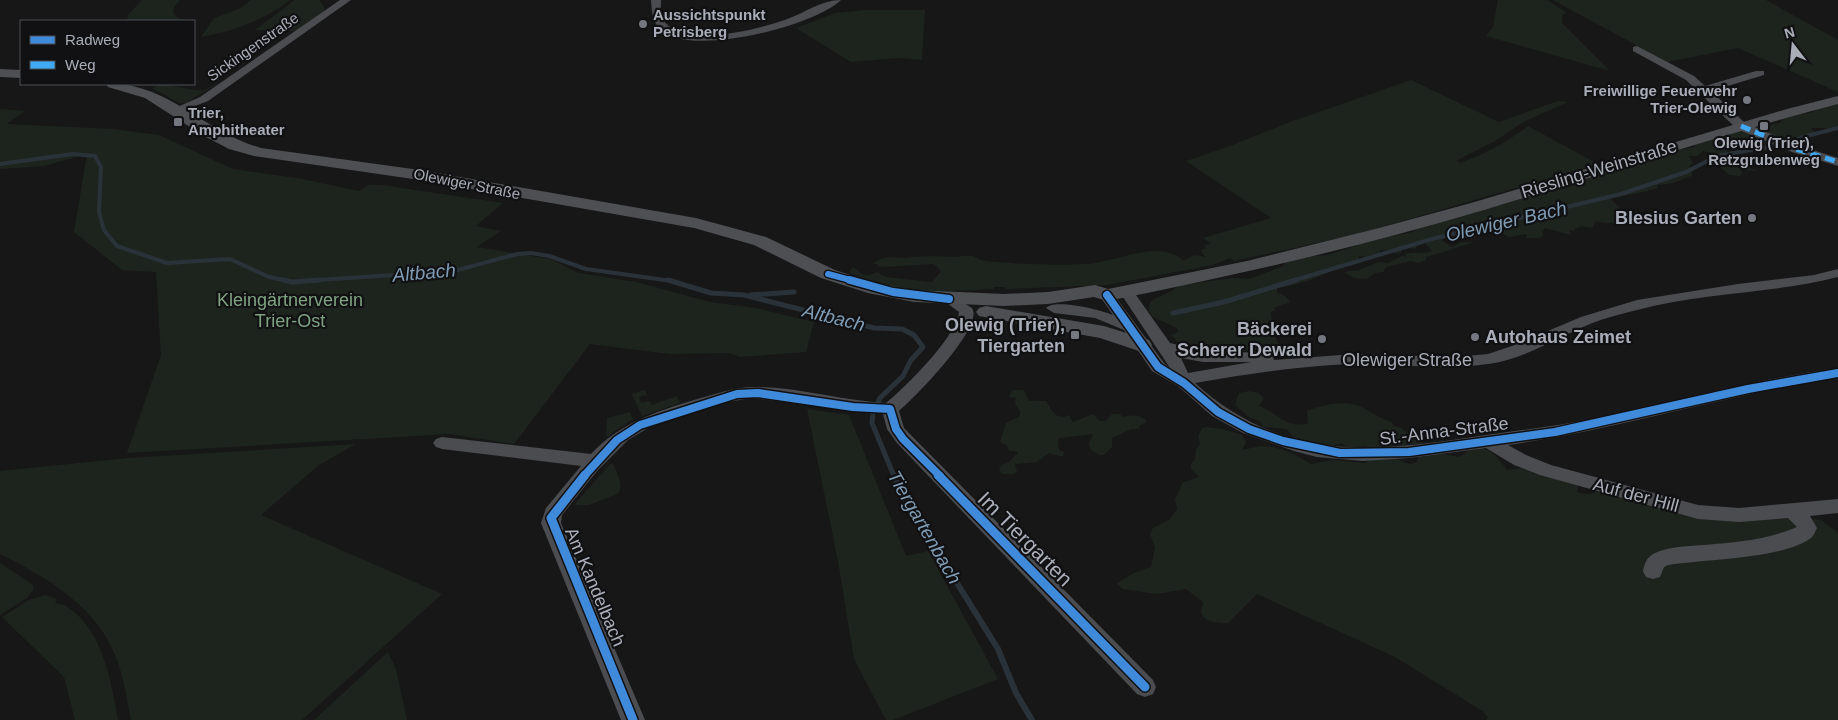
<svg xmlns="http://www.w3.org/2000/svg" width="1838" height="720" font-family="Arial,sans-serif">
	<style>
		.green { fill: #1d241e }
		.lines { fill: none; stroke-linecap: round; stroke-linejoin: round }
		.stream-far2 { stroke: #2a3239; stroke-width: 4 }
		.stream-far1 { stroke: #2a3239; stroke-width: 5 }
		.stream { stroke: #2a3239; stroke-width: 6 }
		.minor { fill: #4b4c50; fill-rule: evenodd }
		.major { fill: #4d4f52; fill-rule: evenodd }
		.quiet { stroke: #3fa9f5; stroke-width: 5; stroke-dasharray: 10 5; stroke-linecap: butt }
		.cycleway-far2-casing { stroke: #111113; stroke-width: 9 }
		.cycleway-far1-casing { stroke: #111113; stroke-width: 11 }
		.cycleway-casing { stroke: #111113; stroke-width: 12 }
		.cycleway-far2 { stroke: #408adc; stroke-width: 6 }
		.cycleway-far1 { stroke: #408adc; stroke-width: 8 }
		.cycleway { stroke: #408adc; stroke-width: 9 }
		.poi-dot { fill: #757880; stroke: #111113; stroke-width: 2 }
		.labels { text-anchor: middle; stroke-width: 4.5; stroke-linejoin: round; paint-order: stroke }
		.far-poi-label { font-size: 15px; font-weight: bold; fill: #a8adb8; stroke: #111113; text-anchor: start }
		.far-street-label { font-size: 15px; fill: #a8adb8; stroke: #111113 }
		.street-label { font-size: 18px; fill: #a8adb8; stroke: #111113 }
		.poi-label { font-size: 18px; font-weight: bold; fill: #a8adb8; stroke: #111113; text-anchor: end }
		.park-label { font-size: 18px; fill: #7fa381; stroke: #111113 }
		.water-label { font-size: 19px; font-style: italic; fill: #7f9bb3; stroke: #111113 }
		.near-street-label { font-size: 21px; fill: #a8adb8; stroke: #111113 }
	</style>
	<rect width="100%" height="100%" fill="#171717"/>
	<g class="green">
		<polygon points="142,0 180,0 174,7 173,13 178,18 189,21 127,21 128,15"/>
		<path d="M251 0H290C263 21 234 31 201 37L214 18 239 9Z"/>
		<polygon points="295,0 319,0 325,8 324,11 296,31 255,30"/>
		<polygon points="1498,0 1547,0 1566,12 1562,16 1562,23 1610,71 1486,36 1493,27"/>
		<polygon points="1553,0 1766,0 1838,40 1838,92 1738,48 1667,62"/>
		<polygon points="867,10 925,10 922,60 898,58 851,62 796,28 835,13"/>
		<polygon points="224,80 185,103 179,103 152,88 161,84 202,91"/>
		<path d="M1411 80 1499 122 1558 101 1568 102 1525 121 1495 141 1456 161 1460 163C1485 154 1507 142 1528 126L1598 164 1358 234 1234 261 1230 258 1213 265 1107 285 1006 289 1004 287H994V289C954 291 885 296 850 273V270L854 267C863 276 866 278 877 272L886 277 932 282 941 271 934 264 883 267 877 266 879 264H873C881 256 894 257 905 258 921 256 938 256 953 257 959 258 965 254 972 256 977 257 980 261 986 261 1019 265 1054 265 1087 264 1118 262 1158 238 1184 261L1194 255 1205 257 1201 250 1206 248 1204 245 1211 244 1203 238 1271 218 1186 161 1230 146 1290 122Z"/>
		<path d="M1838 104V128H1811L1817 134H1804L1807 137H1790L1789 141 1773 136 1776 144 1773 151H1756L1738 146 1732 147 1723 156 1703 151 1697 156H1689L1693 163 1689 166 1693 170 1691 176 1673 183 1657 185 1658 188 1635 194 1610 198 1626 215C1622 226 1605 223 1596 221L1592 228 1579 226 1580 228H1575V231L1569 230 1571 234 1570 235 1545 228 1542 232 1544 235 1540 238H1527L1526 234 1509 237 1490 227 1483 226H1477L1467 231 1456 228 1454 232 1457 235 1448 233 1449 237 1441 240 1452 247 1461 242H1474C1457 247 1443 253 1426 257V260L1418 263 1411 261 1386 267 1383 272 1375 273 1367 279 1354 278 1344 272 1359 270 1378 262 1388 263 1402 256 1407 257 1405 254C1415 251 1423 255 1432 251L1425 243 1437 240 1431 238 1430 240H1421V244L1414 249 1402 246 1401 253 1397 254 1392 251 1380 250 1382 255 1375 258 1359 256V261C1352 265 1344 265 1336 269 1319 277 1299 285 1277 288V292L1286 297 1290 302 1274 308 1275 311H1271V317L1275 322 1274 334 1279 345C1262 355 1236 345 1225 356L1181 345 1171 335 1178 332 1177 328 1153 317 1149 311 1150 303 1154 299 1170 292 1181 285 1232 278 1250 279 1283 266 1285 263 1313 256 1328 255 1356 246 1359 242H1370L1371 238C1386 234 1409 238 1421 226L1553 190 1551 188 1573 181H1584L1594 175 1618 171V169C1644 160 1669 151 1695 147L1696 144 1715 137 1728 138 1730 132 1780 123 1786 115 1810 113 1827 105Z"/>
		<polygon points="0,109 25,111 7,124 112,129 159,135 233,169 302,179 359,191 368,185 382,185 503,203 476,226 501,231 477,247 550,259 579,273 636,282 710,302 756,308 814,322 806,352 740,357 729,353 670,354 590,344 514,444 450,434 127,453 161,355 156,272 122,270 74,232 87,154 44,166 0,169"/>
		<polygon points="1721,158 1745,163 1747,167 1759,171 1740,170 1742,173 1740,176 1729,175 1715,162 1716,159"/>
		<polygon points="645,390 647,395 639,397 641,403 650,401 652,405 677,396 680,403 642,416 632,394"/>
		<path d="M1012 390H1024L1029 401H1046C1051 408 1053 417 1064 417L1069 415 1073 422 1093 414 1100 421H1106L1112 414H1119L1124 417C1132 415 1141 414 1147 422L1139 426 1140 429H1131L1112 438V447L1104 455H1099L1090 449 1089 443 1093 434 1061 438 1058 439 1059 450 1064 452 1063 457 1049 453 1037 462 1015 464 1017 472 1014 474H1002L999 470 1001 465 1009 462 1018 453 1015 451H1009L1007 446 1000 442 1006 423 1020 416V411L1015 404 1016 398 1009 397Z"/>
		<path d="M1249 391 1258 393 1264 398 1259 406C1280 414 1283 427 1308 424L1307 411C1323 404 1349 399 1364 408 1374 414 1381 419 1392 422L1394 426 1402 428 1406 433 1420 437 1423 444H1404V447L1376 449 1365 446 1347 448 1342 443C1328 449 1307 447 1294 439 1291 436 1290 432 1287 429L1263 427 1260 421 1250 418 1235 405 1239 393Z"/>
		<polygon points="807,409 849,415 906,556 928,551 998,679 893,720 886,720 854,659 838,561"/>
		<polygon points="630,412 633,419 606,437 607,418"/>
		<path d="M1207 427 1223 429 1242 435 1246 442 1242 450 1260 446 1274 447 1292 453 1311 464 1331 460 1365 463C1370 458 1386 456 1393 458 1402 460 1407 467 1417 462L1419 454 1438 453 1459 457C1464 455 1469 449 1473 448 1489 445 1499 459 1507 470L1522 468 1575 483 1578 486 1577 492C1586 495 1593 495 1599 489L1677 511C1685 517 1697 513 1707 520L1754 512 1821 520 1838 533V720H1486L1488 718 1484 712 1395 657 1257 594 1228 623C1220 623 1201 623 1201 610 1202 607 1203 605 1203 602L1186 589 1157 594 1123 589 1117 584 1119 582 1134 573 1151 567 1155 548 1150 534 1153 528 1169 520 1177 510 1175 500 1183 482 1199 477 1191 469V464L1195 459 1196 449 1200 444 1198 436 1202 428Z"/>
		<path d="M356 444 319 465 261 515 442 594 302 720H131C127 700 124 679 117 660 98 607 48 578 0 554V471L129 458Z"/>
		<path d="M610 464H613C618 475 624 486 618 494L589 505H574Z"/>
		<polygon points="0,563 33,585 34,589 27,598 0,615"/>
		<path d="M45 595 57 599 55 602C60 606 61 603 66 606 103 629 111 681 118 720H75L64 677 2 617 29 600Z"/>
		<polygon points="388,652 396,669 407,720 314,720"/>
	</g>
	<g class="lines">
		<g class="stream-far2">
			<polyline points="0,164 73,154 95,156 101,167 99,212 104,230 117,246 167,263 230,259 269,277 289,281"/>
			<polyline points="302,281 454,271 517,254 531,253 549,256 586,269 672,281"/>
			<polyline points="1292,281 1432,239 1621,194 1686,172 1717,156 1790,143 1803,137 1838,128"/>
		</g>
		<g class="stream-far1">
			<polyline points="283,280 292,282 320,280"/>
			<polyline points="668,280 711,293 744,295 874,328 902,329 914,335 923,347 911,360 903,376 880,398 873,413 872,423 894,476"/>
			<polyline points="750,295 794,292"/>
			<polyline points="1173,313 1224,302 1296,280"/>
		</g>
		<polyline class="stream" points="894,475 901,493 998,649 1016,693 1032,720"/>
		<g class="minor">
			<polygon points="340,0 351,0 208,101 174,114 168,111 200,97"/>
			<path d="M651 0H661C661 6 660 14 663 19 680 50 761 29 787 19 805 13 821 0 841 0 815 26 692 57 662 31 652 22 652 13 651 0Z"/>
			<polygon points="1637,46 1694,76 1705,86 1756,71 1764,71 1764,75 1711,91 1745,123 1800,146 1838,158 1838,166 1792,152 1737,129 1686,80 1633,51 1633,47"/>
			<path d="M1838 269V277C1772 294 1702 292 1637 310 1621 314 1605 318 1590 324 1557 338 1524 359 1488 364 1443 371 1397 363 1352 364 1299 366 1247 374 1195 383 1230 415 1271 436 1318 444 1374 453 1431 443 1486 435 1524 430 1561 425 1598 418 1678 401 1757 379 1838 368V378C1727 394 1620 429 1508 445L1526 455 1551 465 1698 505 1739 508 1838 499V513L1810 516 1817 528C1815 531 1814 536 1811 538 1783 559 1704 559 1668 565L1664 567 1660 577 1653 579 1646 577 1643 571C1645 562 1647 557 1655 553 1670 546 1690 546 1705 545 1737 542 1767 540 1797 527L1788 518 1739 522 1698 519 1540 475 1514 465 1486 448 1409 458 1363 461 1317 457 1294 451 1243 433 1212 416 1178 386 1152 371 1124 330 1095 318 1054 313 1046 308C1054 298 1102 310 1113 315L1099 295 1102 292H1112L1164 363 1170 368 1119 291 1121 288H1131L1170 343 1203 351 1267 353 1273 354 1274 360 1354 354 1456 357 1488 354 1512 346 1581 317 1637 300 1738 284 1814 275ZM1181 358 1203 362H1251L1188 373Z"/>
			<path d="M949 294 972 308C985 326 915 398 899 411L904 428 1153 680 1156 687 1153 694 1145 697 1137 694 897 443 887 429 883 414 751 398 728 402 680 416 648 428 628 440 597 471 562 515 561 523 645 720H621L541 523 546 508 581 466 442 449 436 447 433 443 436 439 442 437 591 454C620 423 655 412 694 400 713 395 731 388 750 387 795 386 841 401 886 403 906 387 957 336 959 312L941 299Z"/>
		</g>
		<g class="major">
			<polygon points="0,69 21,70 21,78 0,77"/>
			<path d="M106 84C164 80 206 133 261 148L420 170 696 218 766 237 835 270 872 282 914 290 1004 294 1048 292 1095 285 1108 289 1247 261 1379 228 1471 203 1787 109 1838 96V104C1719 135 1602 175 1484 210 1360 247 1234 276 1107 301L1094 297 1048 304 1004 306 914 302 868 293 821 278 754 245 694 228 420 180 254 156 229 149 204 136 145 98 108 87Z"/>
			<polygon points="986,306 1104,326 1149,340 1152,345 1149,350 1142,352 1100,338 979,316 976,312 979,308"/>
		</g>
		<polyline class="quiet" points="1741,126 1796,149 1838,162"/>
		<defs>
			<polyline id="cycleway-far2" points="828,274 854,281"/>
			<g id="cycleway-far1">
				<polyline points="850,280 893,292 949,299"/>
				<polyline points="1107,295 1158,367 1184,383 1218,412 1249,429 1283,441 1340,453 1409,452 1555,432 1748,389 1838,373"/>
				<polyline points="584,476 617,440 640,425 737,394 758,393 853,407 890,409 896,429 903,439 940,476"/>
			</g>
			<g id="cycleway">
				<polyline points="585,475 551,518 633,720"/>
				<polyline points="938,475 1145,687"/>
			</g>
		</defs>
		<use href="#cycleway-far2" class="cycleway-far2-casing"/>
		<use href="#cycleway-far1" class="cycleway-far1-casing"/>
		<use href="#cycleway" class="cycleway-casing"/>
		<use href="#cycleway-far2" class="cycleway-far2"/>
		<use href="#cycleway-far1" class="cycleway-far1"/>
		<use href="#cycleway" class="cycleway"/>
	</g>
	<g class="poi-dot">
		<circle cx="643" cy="24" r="5"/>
		<circle cx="1747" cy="100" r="5"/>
		<rect x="173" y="117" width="10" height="10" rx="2.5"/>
		<rect x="1759" y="121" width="10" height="10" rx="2.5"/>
		<circle cx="1752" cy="218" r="5"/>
		<rect x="1070" y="330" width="10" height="10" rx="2.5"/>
		<circle cx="1475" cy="337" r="5"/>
		<circle cx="1322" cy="339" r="5"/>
	</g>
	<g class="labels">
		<g class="far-poi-label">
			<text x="653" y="20">Aussichtspunkt<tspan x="653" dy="17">Petrisberg</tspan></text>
			<text x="1737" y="96" text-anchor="end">Freiwillige Feuerwehr<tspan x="1737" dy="17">Trier-Olewig</tspan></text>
			<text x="188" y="118">Trier,<tspan x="188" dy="17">Amphitheater</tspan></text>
			<text x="1764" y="148" text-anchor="middle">Olewig (Trier),<tspan x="1764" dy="17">Retzgrubenweg</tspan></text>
		</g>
		<g class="far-street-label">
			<text transform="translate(253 47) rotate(-35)" y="5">Sickingenstraße</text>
			<text transform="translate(467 184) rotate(11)" y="5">Olewiger Straße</text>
		</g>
		<g class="street-label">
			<text transform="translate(1599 169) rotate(-17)" y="6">Riesling-Weinstraße</text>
			<text x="1407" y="366">Olewiger Straße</text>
			<text transform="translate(1444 431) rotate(-7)" y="6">St.-Anna-Straße</text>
			<text transform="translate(1636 495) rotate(15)" y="6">Auf der Hill</text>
			<text transform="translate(595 587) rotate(67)" y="6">Am Kandelbach</text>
		</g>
		<g class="poi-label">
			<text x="1742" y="224">Blesius Garten</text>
			<text x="1065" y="331">Olewig (Trier),<tspan x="1065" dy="21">Tiergarten</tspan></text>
			<text x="1312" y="335">Bäckerei<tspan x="1312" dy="21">Scherer Dewald</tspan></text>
			<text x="1485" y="343" text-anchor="start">Autohaus Zeimet</text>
		</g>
		<g class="park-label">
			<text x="290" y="306">Kleingärtnerverein<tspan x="290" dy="21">Trier-Ost</tspan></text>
		</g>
		<g class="water-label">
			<text transform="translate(1506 221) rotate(-13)" y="7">Olewiger Bach</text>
			<text transform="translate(424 272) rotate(-5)" y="7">Altbach</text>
			<text transform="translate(834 317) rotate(14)" y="7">Altbach</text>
			<text transform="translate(925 527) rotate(60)" y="7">Tiergartenbach</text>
		</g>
		<g class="near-street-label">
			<text transform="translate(1025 539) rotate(45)" y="7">Im Tiergarten</text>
		</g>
	</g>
	<rect x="20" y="20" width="175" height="65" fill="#111113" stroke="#4d4f55"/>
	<rect x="30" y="36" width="25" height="8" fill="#408adc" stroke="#4d4f55"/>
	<text x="65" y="45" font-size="15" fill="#a8adb8">Radweg</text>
	<rect x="30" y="61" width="25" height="8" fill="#3fa9f5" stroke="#4d4f55"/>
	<text x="65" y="70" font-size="15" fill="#a8adb8">Weg</text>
	<g transform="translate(1793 45) rotate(344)" stroke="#111113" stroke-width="4" paint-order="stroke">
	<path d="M0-4L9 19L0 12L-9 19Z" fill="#a8adb8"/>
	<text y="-8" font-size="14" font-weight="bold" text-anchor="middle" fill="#a8adb8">N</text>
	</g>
</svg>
